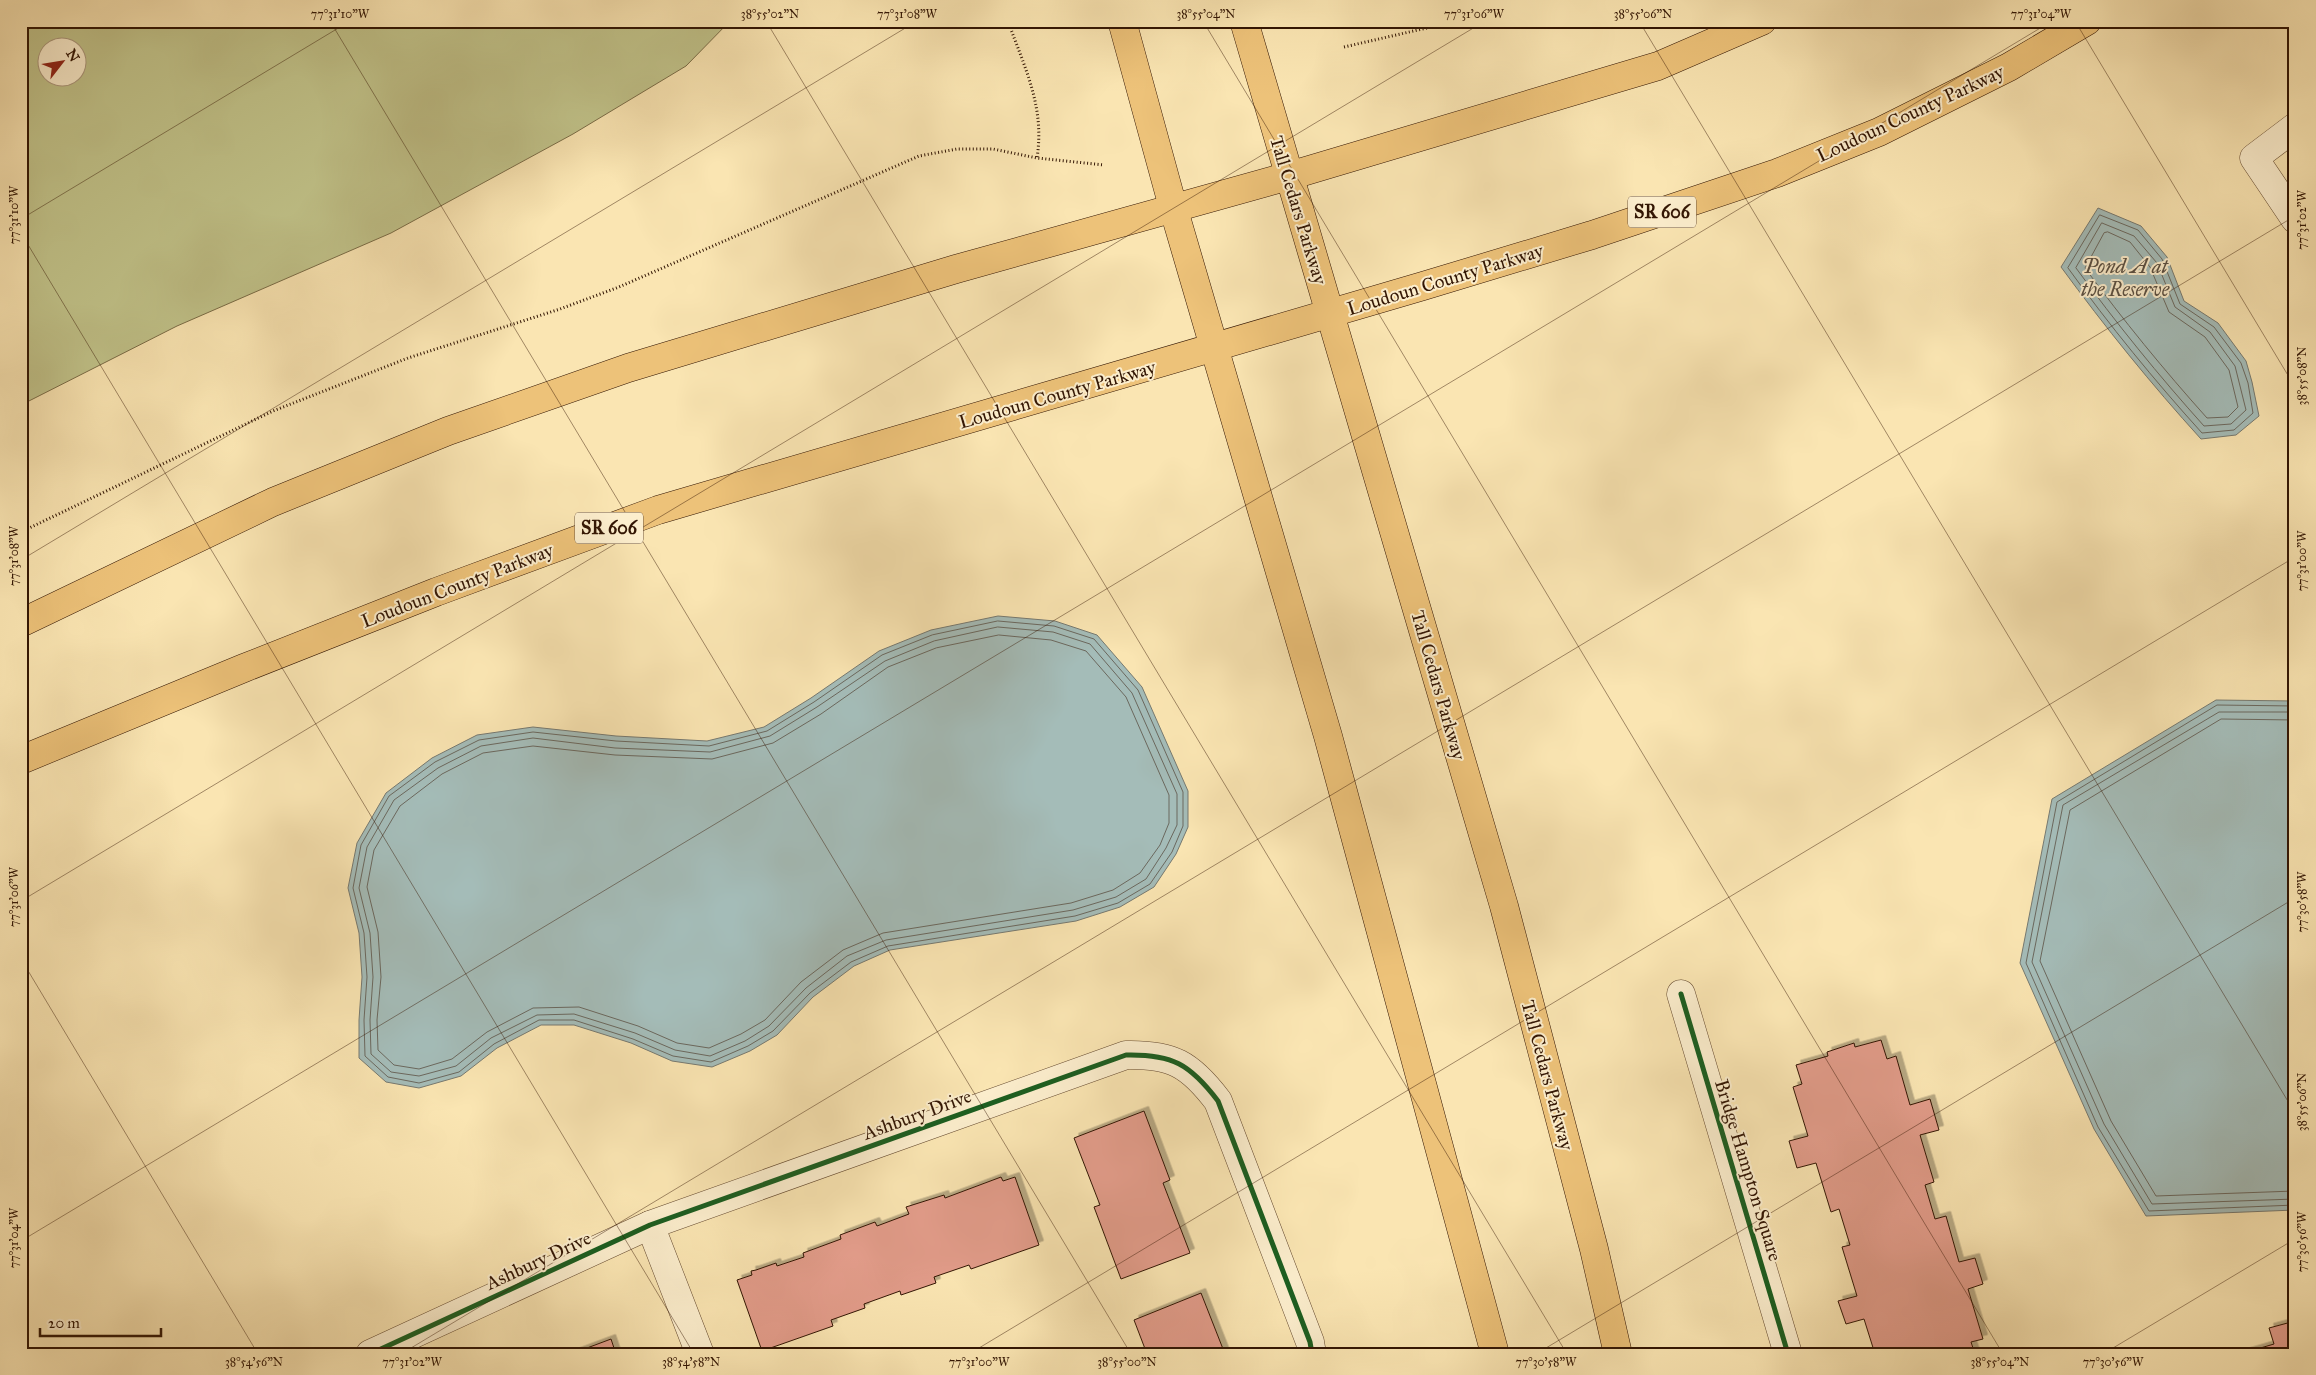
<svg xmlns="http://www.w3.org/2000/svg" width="2316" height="1375" font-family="'IM FELL Great Primer',serif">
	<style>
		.green { fill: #c1c38a; stroke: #7a6c46; fill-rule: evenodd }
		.water { fill: #a4bcb8; stroke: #767970 }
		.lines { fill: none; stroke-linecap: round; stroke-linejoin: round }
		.shore { stroke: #6b685e; stroke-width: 1 }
		.building { fill: #e29c8a; stroke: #321503; filter: url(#shadow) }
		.minor-casing { stroke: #64492f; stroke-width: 29 }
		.major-casing { stroke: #321503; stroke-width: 29 }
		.path { stroke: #321503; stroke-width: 3; stroke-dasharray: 1 2.5; stroke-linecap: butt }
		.minor { stroke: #fceecd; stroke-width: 28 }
		.major { stroke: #edc279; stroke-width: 28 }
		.cycleway-casing { stroke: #fceecd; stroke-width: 8 }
		.cycleway { stroke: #1b5e20; stroke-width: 5 }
		.ticks { fill: none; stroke: #321503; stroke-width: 1; stroke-opacity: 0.45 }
		.labels { text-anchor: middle; stroke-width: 4; stroke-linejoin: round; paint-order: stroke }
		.shield { fill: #fceecd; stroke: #6f5640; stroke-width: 1 }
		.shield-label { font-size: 18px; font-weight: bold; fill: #321503 }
		.street-label { font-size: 19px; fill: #321503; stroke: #fceecd }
		.water-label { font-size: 20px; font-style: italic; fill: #5a4f42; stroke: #fceecd }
		.neatline { fill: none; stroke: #321503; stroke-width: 2 }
		.ticks-label { font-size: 12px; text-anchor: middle; fill: #321503 }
	</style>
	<defs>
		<filter id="shadow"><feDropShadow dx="4.5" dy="-4.5" stdDeviation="0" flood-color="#0004"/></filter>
	</defs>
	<rect width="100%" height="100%" fill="#fae5b2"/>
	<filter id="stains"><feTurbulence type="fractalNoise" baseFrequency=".004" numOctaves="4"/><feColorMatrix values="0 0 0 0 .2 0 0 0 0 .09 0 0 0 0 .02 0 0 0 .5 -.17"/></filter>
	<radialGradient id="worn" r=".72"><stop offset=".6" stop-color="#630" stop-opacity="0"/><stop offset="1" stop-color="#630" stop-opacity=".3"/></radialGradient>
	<path class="green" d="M21 21H730L686 66 573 134 391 233 177 326 21 405ZM48 48H78V78H48Z"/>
	<g class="water">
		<path d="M2098 208 2141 226 2167 257 2184 301 2218 323 2246 361 2252 382 2259 416 2236 435 2201 439C2151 384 2105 327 2061 267Z"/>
		<polygon points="998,616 1055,621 1097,635 1142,687 1188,791 1188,827 1176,854 1154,887 1120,907 1076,921 890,950 854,966 813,997 777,1035 750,1051 712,1067 672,1061 631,1043 574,1025 541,1025 497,1048 461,1076 419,1088 386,1082 359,1058 359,1020 362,977 359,933 348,888 357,843 386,793 432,758 477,735 533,727 616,736 707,741 764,727 811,698 879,651 931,630"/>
		<polygon points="2216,700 2295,701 2295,1210 2146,1216 2094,1129 2020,963 2052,799"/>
	</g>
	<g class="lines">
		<g class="shore">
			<path d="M2100 215 2138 230 2162 259 2180 304 2214 327 2241 363 2248 383 2253 413 2234 430 2202 433C2154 380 2110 326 2068 268Z"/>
			<path d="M2102 223 2134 236 2157 263 2175 307 2210 332 2235 366 2246 410 2231 424 2204 426C2159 376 2116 323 2076 268Z"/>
			<path d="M2108 232 2130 242 2150 267 2169 312 2205 337 2229 370 2238 407 2228 417 2207 418C2164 370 2123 320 2085 268L2104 233Z"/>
			<polygon points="998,621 1054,626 1094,639 1138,690 1183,792 1183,826 1172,852 1150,884 1118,903 1075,916 888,946 851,962 810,993 773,1031 748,1046 711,1062 673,1056 633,1039 574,1020 539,1020 494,1044 459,1072 419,1083 388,1077 365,1056 364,1020 367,977 364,933 353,888 361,845 389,796 435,762 479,740 533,732 616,741 709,746 767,731 814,702 882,655 932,635"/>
			<polygon points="998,627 1053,632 1090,644 1132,693 1177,794 1177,825 1166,848 1146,879 1116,897 1073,910 886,940 847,956 806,988 769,1026 745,1041 710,1056 675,1050 635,1033 574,1014 537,1015 491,1038 456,1066 419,1076 391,1072 371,1054 370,1020 373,977 370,933 359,888 367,847 394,800 438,768 481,746 533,738 615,748 710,752 770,736 817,707 885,661 934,641"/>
			<polygon points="999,635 1051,640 1086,651 1126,697 1169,795 1169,823 1160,845 1140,873 1113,890 1071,903 883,933 843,950 801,982 765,1020 741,1034 709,1048 677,1043 638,1026 579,1007 533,1008 487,1032 452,1059 419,1069 394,1065 378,1050 377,1020 381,977 378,932 367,887 374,850 400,806 442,774 483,753 533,746 615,755 712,759 773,743 821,714 888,667 936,648"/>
			<polyline points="2295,706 2217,705 2057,802 2026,963 2098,1127 2149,1211 2295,1205"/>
			<polyline points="2295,712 2219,712 2063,805 2032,962 2104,1124 2152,1204 2295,1199"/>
			<polyline points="2295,720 2221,719 2070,810 2040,961 2111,1121 2156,1196 2295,1191"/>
		</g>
	</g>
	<g class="building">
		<polygon points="1881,1040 1887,1059 1896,1056 1910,1105 1930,1099 1939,1130 1920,1135 1934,1182 1925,1185 1935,1219 1946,1216 1959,1262 1975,1258 1983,1284 1968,1289 1983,1339 1971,1342 1975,1354 1875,1354 1864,1319 1846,1324 1838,1301 1857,1296 1842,1247 1850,1245 1839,1209 1831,1212 1816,1163 1797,1168 1789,1141 1808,1136 1793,1087 1802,1084 1796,1065 1828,1056 1827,1052 1854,1043 1855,1047"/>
		<polygon points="1144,1111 1170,1180 1163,1183 1190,1253 1121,1279 1094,1207 1100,1205 1074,1138"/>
		<polygon points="1001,1177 1003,1181 1015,1177 1039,1245 971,1269 969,1265 934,1277 936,1283 901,1295 900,1291 864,1304 865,1308 831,1320 833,1326 762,1351 737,1280 752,1275 751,1271 756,1270 776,1263 777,1266 804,1257 803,1253 841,1239 840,1235 875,1222 877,1226 909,1214 906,1207 944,1195 945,1198"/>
		<polygon points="1201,1293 1225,1354 1147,1354 1134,1320"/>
		<polygon points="2295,1321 2295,1354 2240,1354 2274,1344 2269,1328"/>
		<polygon points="611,1339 616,1354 571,1354"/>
	</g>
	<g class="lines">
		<defs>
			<g id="minor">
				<polyline points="2295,127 2254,158 2295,219"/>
				<polyline points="1681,994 1788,1354"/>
				<polyline points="650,1225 700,1354"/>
				<path d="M370 1354 650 1225 1126 1055C1172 1054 1190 1064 1218 1101L1310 1342 1312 1354"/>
			</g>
			<g id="major">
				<polyline points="1122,21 1173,207 1328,736 1495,1354"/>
				<polyline points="1244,21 1504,906 1594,1249 1618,1354"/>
				<polyline points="21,623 273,502 448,431 628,368 956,269 1289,176 1658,66 1762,21"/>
				<polyline points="21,760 244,668 436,592 658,510 1423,286 1592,235 1777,173 1879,132 2009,67 2087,21"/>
			</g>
		</defs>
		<use href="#minor" class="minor-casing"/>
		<use href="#major" class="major-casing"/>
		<g class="path">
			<path d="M1008 21C1025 69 1045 107 1037 158"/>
			<polyline points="1344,47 1457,21"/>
			<polyline points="21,532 273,411 408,358 560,309 619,287 919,156 957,149 993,149 1037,158 1104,165"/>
		</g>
		<use href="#minor" class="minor"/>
		<use href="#major" class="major"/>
		<defs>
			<g id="cycleway">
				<polyline points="1681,994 1788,1354"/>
				<path d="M370 1354 650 1225 1126 1055C1172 1054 1190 1064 1218 1101L1310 1342 1312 1354"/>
			</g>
		</defs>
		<use href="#cycleway" class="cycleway-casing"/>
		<use href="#cycleway" class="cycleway"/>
	</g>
	<path class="ticks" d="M330 21 1131 1354M766 21 1567 1354M1203 21 2003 1354M1639 21 2295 1113M2075 21 2295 387M21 219 350 21M21 233 694 1354M21 560 917 21M21 901 1485 21M21 959 258 1354M21 1241 2052 21M401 1354 2295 216M969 1354 2295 557M1536 1354 2295 898M2103 1354 2295 1239"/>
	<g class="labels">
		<g class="shield">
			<rect x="1628" y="196.5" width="68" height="31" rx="4"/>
			<rect x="575" y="512.5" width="68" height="31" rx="4"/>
		</g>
		<g class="shield-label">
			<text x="1662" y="218">SR 606</text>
			<text x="609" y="534">SR 606</text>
		</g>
		<g class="street-label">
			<text transform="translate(1910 113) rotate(-25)" y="7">Loudoun County Parkway</text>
			<text transform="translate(1299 210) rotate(73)" y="7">Tall Cedars Parkway</text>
			<text transform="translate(1445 279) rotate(-17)" y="7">Loudoun County Parkway</text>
			<text transform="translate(1057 394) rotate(-16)" y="7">Loudoun County Parkway</text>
			<text transform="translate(457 585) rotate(-21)" y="7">Loudoun County Parkway</text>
			<text transform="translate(1439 685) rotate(74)" y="7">Tall Cedars Parkway</text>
			<text transform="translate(1548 1075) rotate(75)" y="7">Tall Cedars Parkway</text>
			<text transform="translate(917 1114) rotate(-20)" y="7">Ashbury Drive</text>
			<text transform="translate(1749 1170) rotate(73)" y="7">Bridge Hampton Square</text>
			<text transform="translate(538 1260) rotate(-25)" y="7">Ashbury Drive</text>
		</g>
		<g class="water-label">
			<text x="2125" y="273">Pond A at<tspan x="2125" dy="23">the Reserve</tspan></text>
		</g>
	</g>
	<rect width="2316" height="1375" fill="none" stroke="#fae5b2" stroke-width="55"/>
	<g transform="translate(62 62) rotate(59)"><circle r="24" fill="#fceecd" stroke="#ab977c"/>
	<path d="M0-4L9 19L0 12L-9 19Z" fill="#8f2418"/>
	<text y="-8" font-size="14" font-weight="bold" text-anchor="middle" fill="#321503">N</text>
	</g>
	<path d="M40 1328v8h121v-8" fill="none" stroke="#321503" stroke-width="2.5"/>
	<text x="48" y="1328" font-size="15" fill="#321503" stroke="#fceecd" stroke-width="4" paint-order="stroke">20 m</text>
	<rect x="28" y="28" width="2260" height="1320" class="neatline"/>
	<g class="ticks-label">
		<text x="340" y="18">77°31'10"W</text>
		<text x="770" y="18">38°55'02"N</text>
		<text x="907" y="18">77°31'08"W</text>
		<text x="1206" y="18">38°55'04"N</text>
		<text x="1474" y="18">77°31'06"W</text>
		<text x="1643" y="18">38°55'06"N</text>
		<text x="2041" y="18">77°31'04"W</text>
		<text transform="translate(14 215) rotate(-90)" y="4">77°31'10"W</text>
		<text transform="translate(2302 220) rotate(-90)" y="4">77°31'02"W</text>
		<text transform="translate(2302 376) rotate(-90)" y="4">38°55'08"N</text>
		<text transform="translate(14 556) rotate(-90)" y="4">77°31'08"W</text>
		<text transform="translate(2302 561) rotate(-90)" y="4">77°31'00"W</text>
		<text transform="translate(14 897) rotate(-90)" y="4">77°31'06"W</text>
		<text transform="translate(2302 902) rotate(-90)" y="4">77°30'58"W</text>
		<text transform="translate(2302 1102) rotate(-90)" y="4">38°55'06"N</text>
		<text transform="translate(14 1238) rotate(-90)" y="4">77°31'04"W</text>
		<text transform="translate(2302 1242) rotate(-90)" y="4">77°30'56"W</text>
		<text x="254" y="1366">38°54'56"N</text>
		<text x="412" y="1366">77°31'02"W</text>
		<text x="691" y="1366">38°54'58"N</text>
		<text x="979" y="1366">77°31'00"W</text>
		<text x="1127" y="1366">38°55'00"N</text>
		<text x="1546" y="1366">77°30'58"W</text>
		<text x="2000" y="1366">38°55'04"N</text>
		<text x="2113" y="1366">77°30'56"W</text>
	</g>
	<rect width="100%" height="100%" filter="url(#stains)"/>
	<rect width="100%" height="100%" fill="url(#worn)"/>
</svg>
